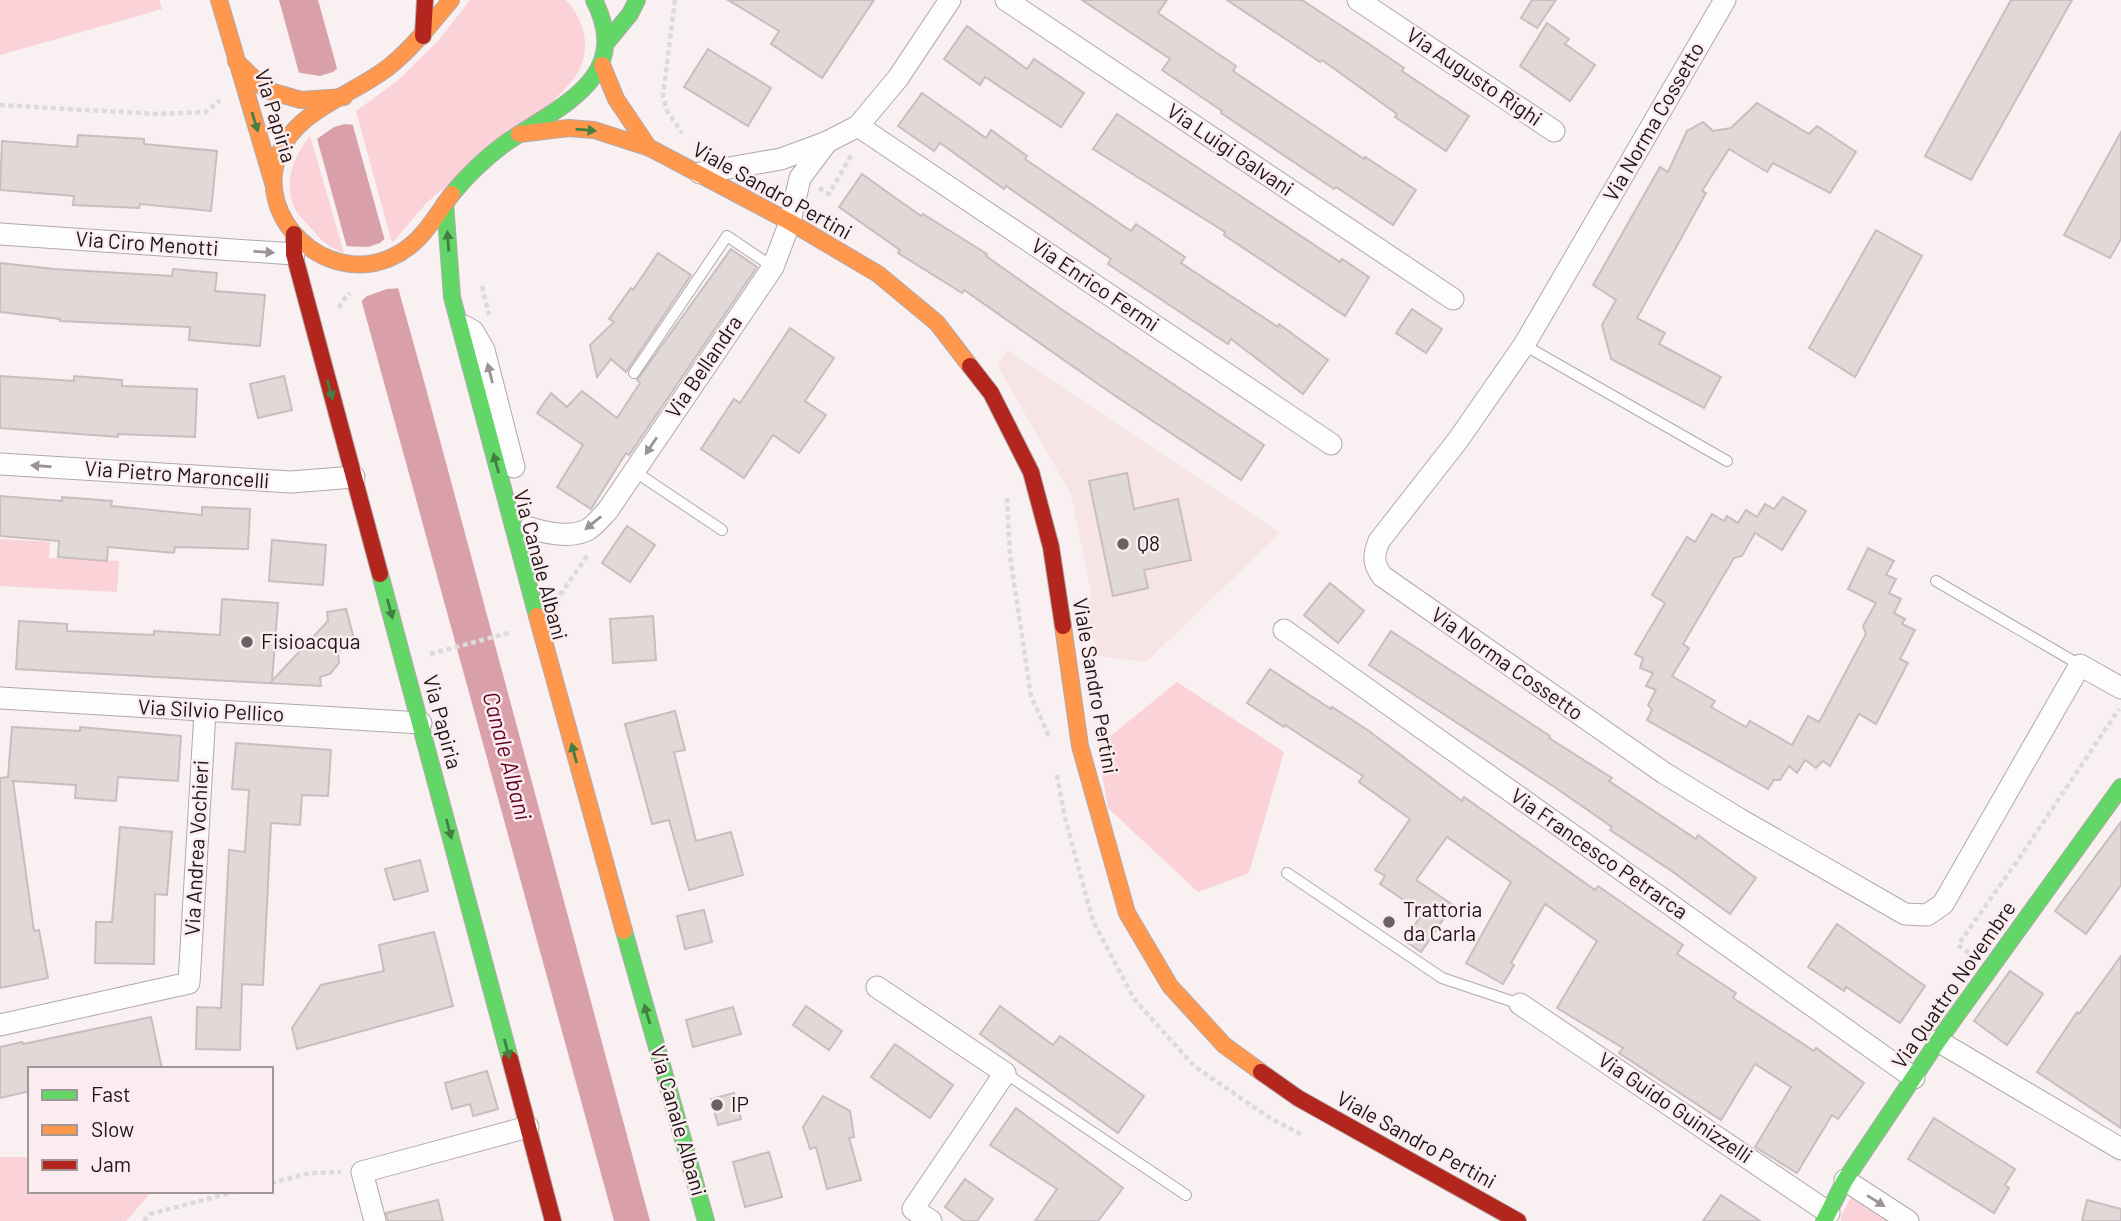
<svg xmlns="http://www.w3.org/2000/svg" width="2121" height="1221" font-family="Barlow,sans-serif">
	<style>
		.built { fill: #f6e4e6 }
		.green { fill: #fad2d8 }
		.water { fill: #daa0aa }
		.pier { fill: #f8f0f1 }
		.building { fill: #e1d8d8; stroke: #c8bec0; stroke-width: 2 }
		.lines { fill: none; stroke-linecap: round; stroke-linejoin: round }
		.lane-casing { stroke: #b2a8aa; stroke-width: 12 }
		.street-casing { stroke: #b2a8aa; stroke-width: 23 }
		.fast-casing { stroke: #b2a8aa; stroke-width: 18 }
		.slow-casing { stroke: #b2a8aa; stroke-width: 18 }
		.jam-casing { stroke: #b2a8aa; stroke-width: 18 }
		.path { stroke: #dcdada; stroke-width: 4.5; stroke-dasharray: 5 3.5; stroke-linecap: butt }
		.lane { stroke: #fefdfd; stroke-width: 10 }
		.street { stroke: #fefdfd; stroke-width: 21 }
		.fast { stroke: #63d668; stroke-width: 16 }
		.slow { stroke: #ff974d; stroke-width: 16 }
		.jam { stroke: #b3261e; stroke-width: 16 }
		.oneway { fill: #447e43 }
		.oneway2 { fill: #9a9495 }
		.poi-dot { fill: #6b6062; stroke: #fbedef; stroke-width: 2.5 }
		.labels { text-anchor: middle; stroke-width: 5; stroke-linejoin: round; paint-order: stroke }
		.street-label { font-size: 21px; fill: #1f1315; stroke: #fbedef }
		.poi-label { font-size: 21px; fill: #1f1315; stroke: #fbedef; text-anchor: start }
		.water-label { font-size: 23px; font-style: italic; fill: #620023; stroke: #fbedef }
	</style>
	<rect width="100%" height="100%" fill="#f8f0f1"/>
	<polygon class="built" points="1007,350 1280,533 1146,662 1097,656 1087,606 1091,592 1071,494 997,365"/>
	<g class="green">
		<polygon points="0,0 159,0 162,9 0,55"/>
		<path d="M470 0H566C582 18 590 40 582 64 570 100 464 170 431 199 417 212 405 229 392 243L356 111 396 82 439 40Z"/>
		<path d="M310 136 344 253C326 246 321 240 309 226 305 221 298 215 295 209 283 181 293 158 310 136Z"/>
		<polygon points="0,539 50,542 49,558 119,561 117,592 0,586"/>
		<polygon points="1177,682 1284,752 1249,873 1198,892 1108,808 1097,747"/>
		<polygon points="0,1157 30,1157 30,1191 152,1191 126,1221 0,1221"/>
		<polygon points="1852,1196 1892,1221 1841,1221 1841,1216"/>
	</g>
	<polygon class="water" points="279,0 318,0 424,381 650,1221 614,1221"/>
	<g class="pier">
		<polygon points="340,66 356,125 345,124 334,127 314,141 295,72 320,76 333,72"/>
		<polygon points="387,237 402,288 387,289 367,296 359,303 343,246 368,247 380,243"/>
	</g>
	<g class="building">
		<polygon points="728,0 874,0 822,78 771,44 779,31"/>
		<polygon points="1082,0 1167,0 1158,13 1236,66 1233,71 1364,159 1365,157 1416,190 1393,225 1336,187 1334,189 1221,113 1222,111 1162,70 1170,59"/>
		<polygon points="1227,0 1302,0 1375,48 1404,68 1402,71 1469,116 1446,151 1395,117 1397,114 1322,60 1320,62"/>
		<polygon points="1532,0 1556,0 1537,28 1521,18"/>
		<polygon points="2011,0 2072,0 1971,180 1925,156"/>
		<polygon points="1547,23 1569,39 1565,44 1595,65 1570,101 1520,66"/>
		<polygon points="967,26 1027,69 1034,59 1084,93 1061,127 985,77 980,85 944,59"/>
		<polygon points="708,49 771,88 748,126 684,87"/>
		<polygon points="922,93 986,138 991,130 1027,156 1025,159 1131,231 1136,224 1185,257 1181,263 1278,327 1279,324 1328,360 1303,394 1231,339 1228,344 1108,264 1111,259 1006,186 1004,189 940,143 934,151 898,126"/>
		<polygon points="1757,103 1809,134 1817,126 1856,152 1830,193 1773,163 1767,172 1729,149 1702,191 1706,193 1637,318 1665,333 1659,344 1721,377 1704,408 1611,359 1602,325 1616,300 1593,285 1660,167 1668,172 1687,131 1703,122 1713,131 1731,128"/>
		<polygon points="1117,114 1340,262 1342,259 1369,277 1345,316 1224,235 1225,232 1093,149"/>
		<polygon points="2121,132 2121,239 2110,258 2064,235"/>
		<polygon points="78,135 144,139 144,144 217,151 211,211 140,204 139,208 73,205 74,196 0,190 2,141 77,147"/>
		<polygon points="862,174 921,216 923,214 987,254 986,256 1061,309 1264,445 1241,480 1111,393 964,290 962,293 898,253 900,250 839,207"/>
		<polygon points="1876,230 1922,256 1855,377 1809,348"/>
		<polygon points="731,249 757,267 629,455 626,453 591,509 557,487 583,445 537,413 551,393 567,407 582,391 617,418 640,383 637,380"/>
		<polygon points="658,253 691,275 626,372 611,359 597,377 590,345 614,322 609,319 631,288 633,290"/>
		<polygon points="0,263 54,269 172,276 173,269 217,273 215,291 265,295 260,346 189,340 190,327 60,321 60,319 0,312"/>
		<polygon points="1412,309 1442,329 1426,353 1396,333"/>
		<polygon points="790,328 834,358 805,401 826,415 799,453 773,435 744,478 701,449 734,399 740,403"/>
		<polygon points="0,376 74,381 74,376 122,380 122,386 197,389 195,437 118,434 118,437 0,428"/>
		<polygon points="284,376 292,410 258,418 250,384"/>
		<polygon points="1127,473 1134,509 1178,499 1191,560 1144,570 1148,588 1113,596 1089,481"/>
		<polygon points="0,496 62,501 62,497 112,501 111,506 202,515 202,507 250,509 248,549 175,547 174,553 108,547 107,561 58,557 59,541 0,536"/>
		<polygon points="1783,497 1806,511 1782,550 1755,533 1742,556 1734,558 1683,644 1689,648 1672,676 1715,701 1711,707 1746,727 1750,721 1792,745 1808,716 1819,722 1866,634 1863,626 1876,603 1848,589 1868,548 1894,561 1886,575 1896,579 1889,593 1901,599 1894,613 1905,619 1902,624 1915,630 1900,659 1908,663 1876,724 1859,714 1830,766 1823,761 1816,768 1805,760 1797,773 1789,766 1780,780 1774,780 1768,789 1647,720 1652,710 1648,705 1656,690 1646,686 1653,673 1640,668 1643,658 1635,654 1665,603 1652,595 1687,537 1695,542 1712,514 1724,521 1727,516 1738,523 1746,510 1757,517 1765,504 1774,509"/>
		<polygon points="627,526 655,545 630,582 602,563"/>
		<polygon points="272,540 326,545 323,585 269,581"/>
		<polygon points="1330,583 1364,611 1338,643 1304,615"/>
		<polygon points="222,599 278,603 272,681 328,621 327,612 346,609 356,646 338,651 339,663 330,674 320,677 321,686 16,669 19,621 67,624 67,631 154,635 154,631 220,635"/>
		<polygon points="653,616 656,660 613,663 610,619"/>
		<polygon points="1391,631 1550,736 1549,738 1612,778 1609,781 1696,839 1698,835 1756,878 1730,914 1673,872 1610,830 1612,827 1553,786 1369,665"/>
		<polygon points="1270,669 1331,709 1332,707 1369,731 1462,801 1464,797 1595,890 1598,886 1683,945 1677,954 1736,993 1733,998 1814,1051 1816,1048 1864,1083 1838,1119 1832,1115 1797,1173 1755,1147 1791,1087 1755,1064 1721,1120 1619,1053 1623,1048 1557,1008 1597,941 1545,904 1511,963 1514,965 1503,984 1466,963 1511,882 1447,837 1416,880 1453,905 1421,952 1404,940 1423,913 1380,884 1385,876 1375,870 1410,819 1359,782 1363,776 1285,725 1284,727 1247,703"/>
		<polygon points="675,711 685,750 674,752 696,841 731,832 743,875 689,890 669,820 652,824 625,724"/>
		<polygon points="12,727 80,731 80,727 181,736 178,781 118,777 116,801 75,798 76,785 13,781 34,931 39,930 48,978 0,988 0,778 8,777"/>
		<polygon points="236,743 331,750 328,796 302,795 300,825 271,823 263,985 242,984 240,1050 196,1049 197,1007 221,1008 229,850 245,852 249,790 232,789"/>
		<polygon points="2121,822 2121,885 2086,934 2055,911"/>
		<polygon points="120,827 172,832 167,895 155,894 154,964 95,963 96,922 112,922"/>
		<polygon points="420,860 428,891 394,900 385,869"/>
		<polygon points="704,910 712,942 685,949 677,916"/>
		<polygon points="1837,924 1925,986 1900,1023 1846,987 1844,991 1808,967"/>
		<polygon points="434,932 453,1006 297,1049 292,1028 321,985 384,971 379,945"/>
		<polygon points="2121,956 2121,1128 2037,1072 2077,1012 2079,1014"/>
		<polygon points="2010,971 2043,994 2007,1045 1974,1021"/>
		<polygon points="806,1006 842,1031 829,1050 793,1025"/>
		<polygon points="1000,1006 1053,1045 1060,1036 1144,1096 1118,1133 980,1034"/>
		<polygon points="733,1007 741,1034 693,1047 686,1020"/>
		<polygon points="151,1017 162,1069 30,1069 30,1091 0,1098 0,1047 22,1042 23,1044"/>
		<polygon points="895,1044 953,1085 930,1118 871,1077"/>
		<polygon points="487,1071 498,1109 473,1116 470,1104 452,1109 445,1083"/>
		<polygon points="734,1093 741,1119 718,1125 711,1099"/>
		<polygon points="823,1096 850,1111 854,1137 849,1138 861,1180 827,1189 816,1147 810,1149 803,1127"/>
		<polygon points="1016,1108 1123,1188 1098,1221 1035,1221 1057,1189 990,1145"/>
		<polygon points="1934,1118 2015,1169 2005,1185 2009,1188 1994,1213 1908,1159"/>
		<polygon points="769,1152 782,1197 745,1207 733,1162"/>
		<polygon points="965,1179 993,1199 977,1221 964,1221 945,1207"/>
		<polygon points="1721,1195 1760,1221 1703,1221"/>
		<polygon points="438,1200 443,1221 388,1221 386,1213"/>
		<polygon points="2087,1200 2121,1209 2121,1221 2082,1221"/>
	</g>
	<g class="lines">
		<defs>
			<g id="lane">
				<polyline points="1524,345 1727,461"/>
				<polyline points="634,373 727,236 773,267"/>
				<polyline points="634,471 722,530"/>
				<polyline points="1936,581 2080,665"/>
				<polyline points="1287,873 1442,978 1520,1004"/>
				<polyline points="1005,1073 1186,1195"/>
			</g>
			<g id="street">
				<polyline points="1006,0 1453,299"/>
				<polyline points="1358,0 1554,131"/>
				<path d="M1725 0 1524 345 1458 440 1379 541C1373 556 1373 563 1382 576L1664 773 1741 820 1905 914 1927 915 1943 904 2080 665 2121 688"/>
				<polyline points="858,126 1331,444"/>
				<polyline points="700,173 781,159 827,142 858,126 898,78 950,0"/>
				<polyline points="0,234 294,254"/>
				<polyline points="464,326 473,331 484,350 514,467"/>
				<polyline points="0,464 291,482 354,477"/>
				<path d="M530 528C546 533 571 538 587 530 595 526 602 516 608 510L773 267 790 222 800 178 827 142"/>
				<polyline points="1284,630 1914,1078"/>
				<polyline points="0,698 421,723"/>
				<polyline points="877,987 1005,1073 913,1209 931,1221"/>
				<polyline points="1520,1004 1829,1213"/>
				<polyline points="0,1025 189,983 205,712"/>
				<polyline points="1938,1041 2121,1149"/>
				<polyline points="1845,1180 1908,1221"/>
				<polyline points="375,1221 362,1172 528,1127"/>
			</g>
			<g id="fast">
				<polyline points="607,42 630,14 637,0"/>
				<path d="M452 194C467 176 484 159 503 145 556 107 635 80 594 0"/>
				<polyline points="445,203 452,297 537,616"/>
				<polyline points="380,574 510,1059"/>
				<polyline points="624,931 706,1221"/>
				<polyline points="1824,1221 1845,1180 1938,1041 2121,787"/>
			</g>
			<g id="slow">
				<polyline points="219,0 273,183"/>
				<path d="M451 0C432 23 413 47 390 66 354 95 297 109 279 154 253 218 326 286 390 258 421 245 433 219 452 194"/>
				<polyline points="236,61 266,90 301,100 344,97"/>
				<polyline points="602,65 616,99 649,148"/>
				<polyline points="519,134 569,128 594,130 650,148 790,222 878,274 937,323 970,366"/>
				<polyline points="537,616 624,931"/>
				<polyline points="1063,626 1080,746 1127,913 1170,986 1224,1045 1261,1072"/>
			</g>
			<g id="jam">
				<polyline points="423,36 425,0"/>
				<polyline points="294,234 294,254 380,574"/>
				<polyline points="970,366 991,393 1031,472 1051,547 1063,626"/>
				<polyline points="510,1059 553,1221"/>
				<polyline points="1261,1072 1298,1098 1518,1221"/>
			</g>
		</defs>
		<use href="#lane" class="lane-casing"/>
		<use href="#street" class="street-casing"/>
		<use href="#fast" class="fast-casing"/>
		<use href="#slow" class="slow-casing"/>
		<use href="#jam" class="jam-casing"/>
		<g class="path">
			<polyline points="675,0 663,96 667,111 682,133"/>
			<polyline points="0,105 157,114 206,112 220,100"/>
			<polyline points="819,188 829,194 852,154"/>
			<polyline points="482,286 489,315"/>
			<polyline points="339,308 342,301 350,293"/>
			<polyline points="1007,498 1010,556 1031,696 1050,739"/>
			<polyline points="560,595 589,553"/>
			<polyline points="430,654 512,632"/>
			<polyline points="1057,775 1065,818 1093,921 1134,999 1194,1066 1270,1118 1302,1135"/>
			<polyline points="1969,953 1958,945 2018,860 2119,709"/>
			<polyline points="271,1183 310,1173 341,1172"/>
			<polyline points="144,1221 150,1214 238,1191"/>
		</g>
		<use href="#lane" class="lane"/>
		<use href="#street" class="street"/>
		<use href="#fast" class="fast"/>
		<use href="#slow" class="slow"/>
		<use href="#jam" class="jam"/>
	</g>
	<defs><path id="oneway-solid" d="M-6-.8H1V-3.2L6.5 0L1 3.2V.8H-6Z" transform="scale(1.75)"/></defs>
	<g class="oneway">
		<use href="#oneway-solid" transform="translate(255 122) rotate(73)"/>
		<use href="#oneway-solid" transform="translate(586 130) rotate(5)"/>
		<use href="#oneway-solid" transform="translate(448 241) rotate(-94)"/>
		<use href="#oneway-solid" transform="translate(330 390) rotate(75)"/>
		<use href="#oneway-solid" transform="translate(496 463) rotate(-105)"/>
		<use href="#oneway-solid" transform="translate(390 609) rotate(75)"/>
		<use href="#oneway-solid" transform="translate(574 753) rotate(-105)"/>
		<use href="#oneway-solid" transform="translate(449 829) rotate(75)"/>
		<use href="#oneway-solid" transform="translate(647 1014) rotate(-106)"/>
		<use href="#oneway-solid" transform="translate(507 1049) rotate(75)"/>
	</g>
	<g class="oneway2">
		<use href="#oneway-solid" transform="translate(264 252) rotate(4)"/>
		<use href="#oneway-solid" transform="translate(490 373) rotate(-104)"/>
		<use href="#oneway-solid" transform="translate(651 446) rotate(124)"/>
		<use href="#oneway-solid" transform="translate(41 466) rotate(-176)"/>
		<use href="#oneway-solid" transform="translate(593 523) rotate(141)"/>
		<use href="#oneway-solid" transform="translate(1876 1201) rotate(32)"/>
	</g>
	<g class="poi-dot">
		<circle cx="1123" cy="544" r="7"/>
		<circle cx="247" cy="642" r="7"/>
		<circle cx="1389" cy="922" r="7"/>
		<circle cx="717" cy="1105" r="7"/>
	</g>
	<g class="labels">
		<g class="street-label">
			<text transform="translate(1474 77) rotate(34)" y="7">Via Augusto Righi</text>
			<text transform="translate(275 116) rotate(73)" y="7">Via Papiria</text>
			<text transform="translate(1654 122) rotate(-60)" y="7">Via Norma Cossetto</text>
			<text transform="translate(1230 150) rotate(34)" y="7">Via Luigi Galvani</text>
			<text transform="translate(772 191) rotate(29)" y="7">Viale Sandro Pertini</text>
			<text transform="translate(147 244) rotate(4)" y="7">Via Ciro Menotti</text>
			<text transform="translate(1095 285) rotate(34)" y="7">Via Enrico Fermi</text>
			<text transform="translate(704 367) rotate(-56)" y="7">Via Bellandra</text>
			<text transform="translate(177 475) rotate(4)" y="7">Via Pietro Maroncelli</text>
			<text transform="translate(540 565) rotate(75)" y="7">Via Canale Albani</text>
			<text transform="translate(1507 664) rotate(35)" y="7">Via Norma Cossetto</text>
			<text transform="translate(1095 686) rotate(80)" y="7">Viale Sandro Pertini</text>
			<text transform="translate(211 711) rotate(3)" y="7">Via Silvio Pellico</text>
			<text transform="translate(442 722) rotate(75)" y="7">Via Papiria</text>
			<text transform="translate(197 848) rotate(-87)" y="7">Via Andrea Vochieri</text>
			<text transform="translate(1599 854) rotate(35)" y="7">Via Francesco Petrarca</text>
			<text transform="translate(1954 985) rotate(-55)" y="7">Via Quattro Novembre</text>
			<text transform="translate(1675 1108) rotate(34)" y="7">Via Guido Guinizzelli</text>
			<text transform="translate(678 1121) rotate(74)" y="7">Via Canale Albani</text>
			<text transform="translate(1416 1140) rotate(29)" y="7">Viale Sandro Pertini</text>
		</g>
		<g class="poi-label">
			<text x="1137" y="551">Q8</text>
			<text x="261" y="649">Fisioacqua</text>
			<text x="1403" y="917">Trattoria<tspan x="1403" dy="24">da Carla</tspan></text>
			<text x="731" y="1112">IP</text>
		</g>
		<g class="water-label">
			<text transform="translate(507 756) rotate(75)" y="8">Canale Albani</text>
		</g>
	</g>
	<rect x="28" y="1067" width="245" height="126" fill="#fbedef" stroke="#a39698" stroke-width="2"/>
	<rect x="42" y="1090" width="35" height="10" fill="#63d668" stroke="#a39698" stroke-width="2"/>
	<text x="91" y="1102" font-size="21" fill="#1f1315">Fast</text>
	<rect x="42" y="1125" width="35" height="10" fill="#ff974d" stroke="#a39698" stroke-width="2"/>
	<text x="91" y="1137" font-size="21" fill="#1f1315">Slow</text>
	<rect x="42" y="1160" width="35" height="10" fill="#b3261e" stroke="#a39698" stroke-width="2"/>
	<text x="91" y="1172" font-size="21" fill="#1f1315">Jam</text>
</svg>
